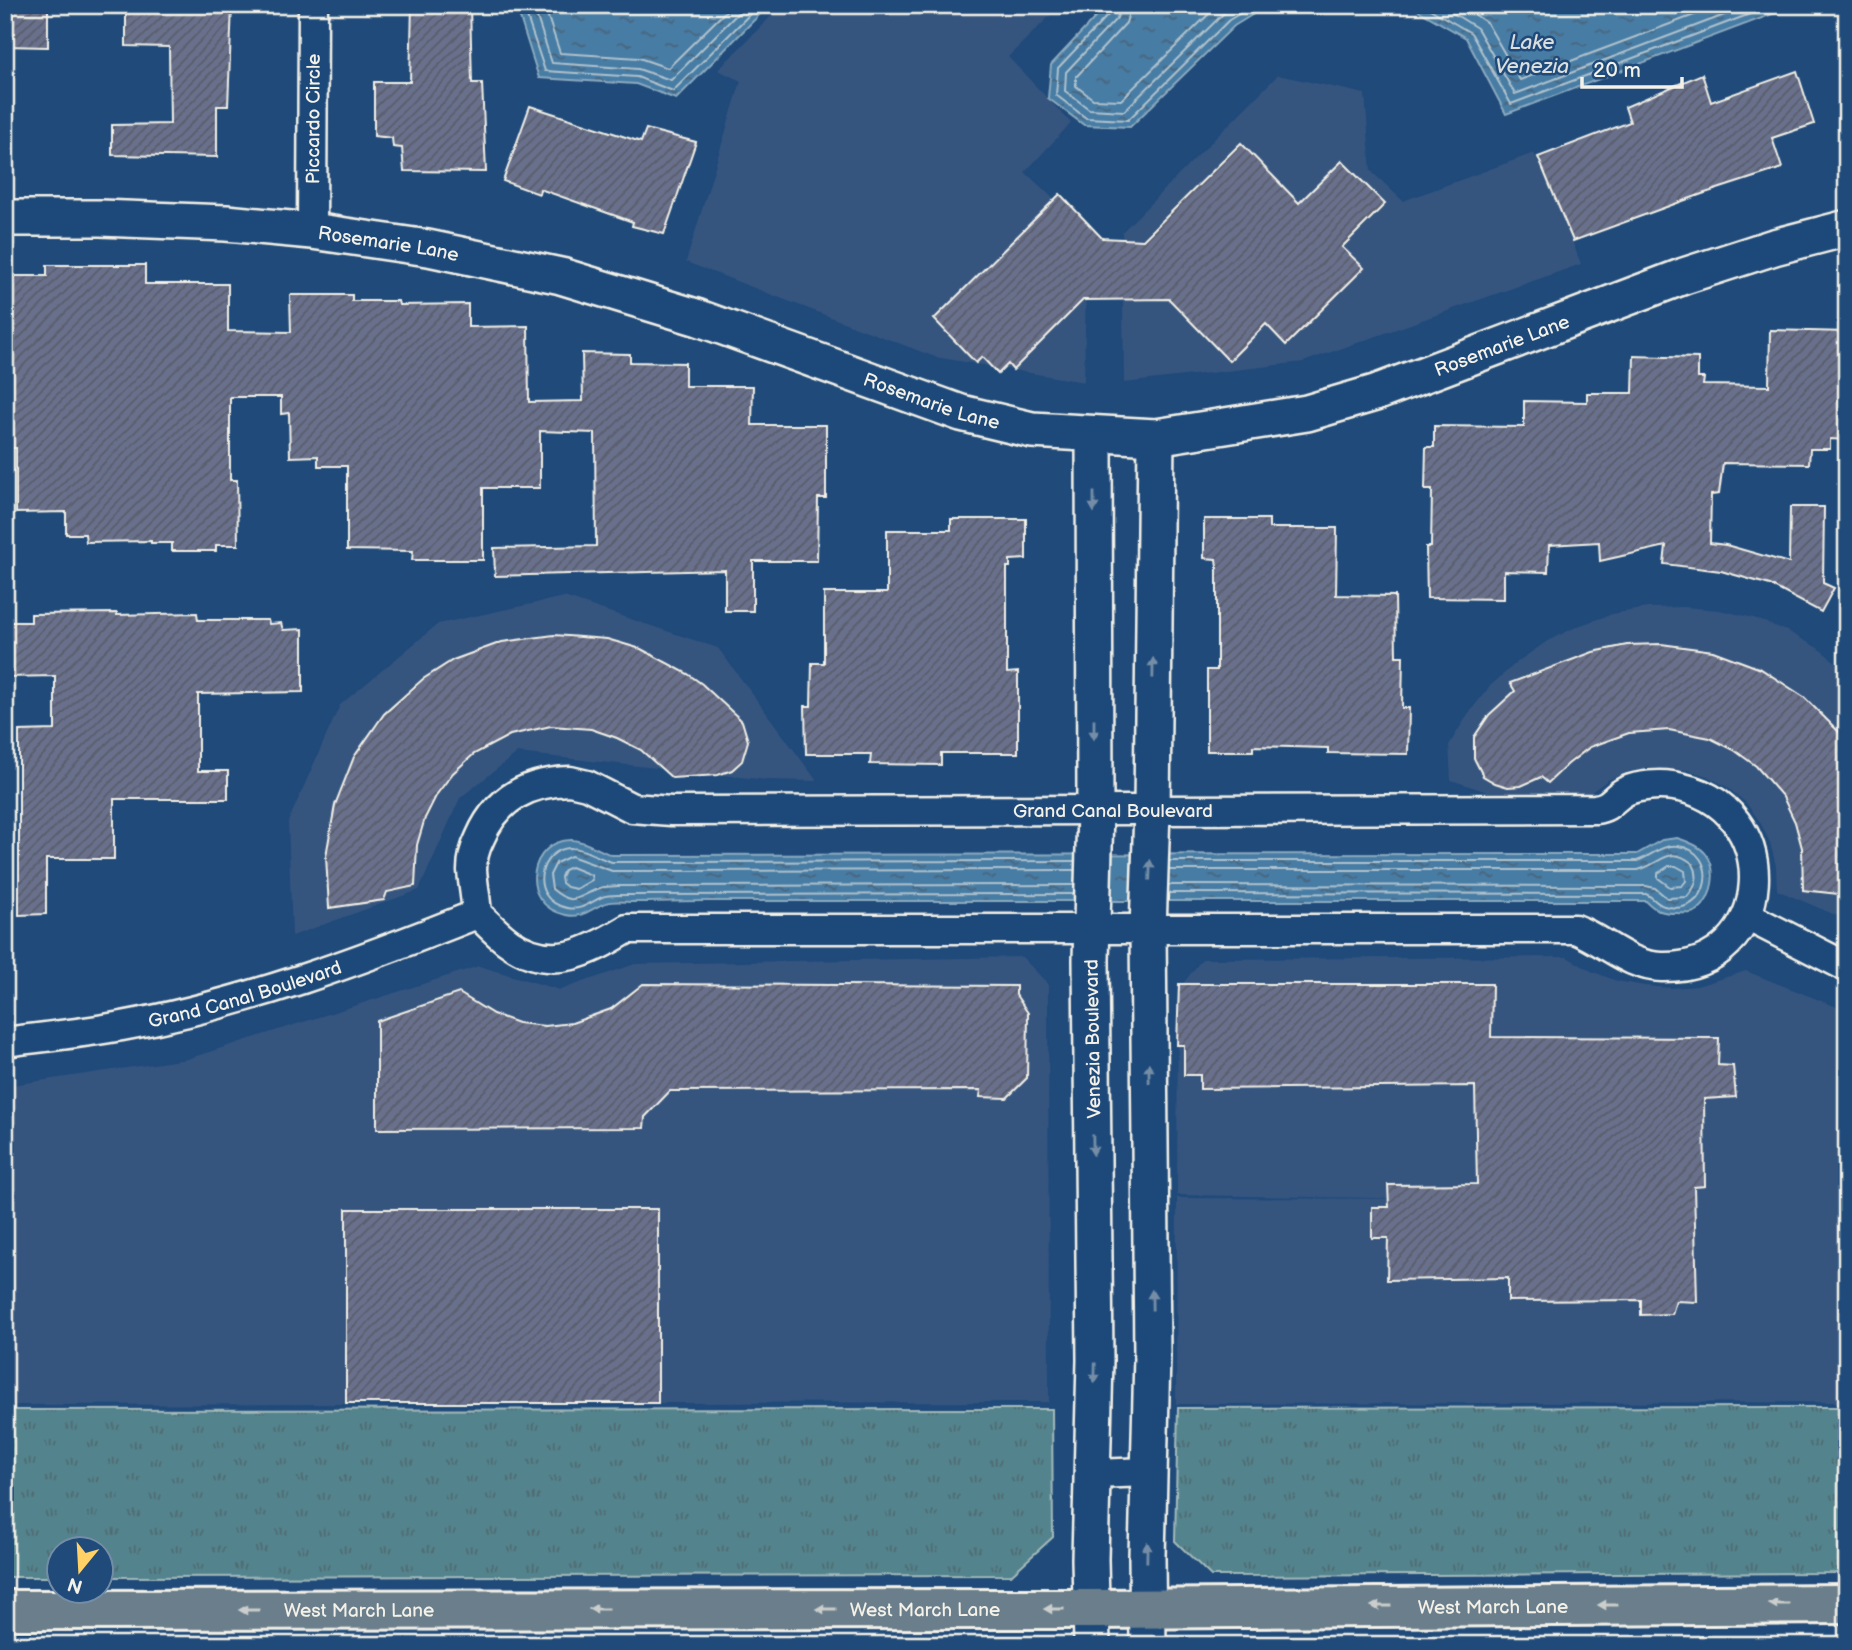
<svg xmlns="http://www.w3.org/2000/svg" width="1852" height="1650" font-family="'Balsamiq Sans',sans-serif">
	<style>
		.built { fill: #35557f }
		.park { fill: url(#park-tufts); stroke: #a4baba; stroke-width: 2 }
		.water { fill: url(#water-ripples); stroke: #8caabf; stroke-width: 2 }
		.lines { fill: none; stroke-linecap: round; stroke-linejoin: round }
		.shore { stroke: #afc2cd; stroke-width: 2 }
		.building { fill: url(#building-hatch); stroke: #f4f1e8; stroke-width: 2 }
		.minor-casing { stroke: #f4f1e8; stroke-width: 33 }
		.tertiary-casing { stroke: #f4f1e8; stroke-width: 40 }
		.primary-casing { stroke: #f4f1e8; stroke-width: 44 }
		.minor { stroke: #1f4a7a; stroke-width: 28 }
		.tertiary { stroke: #1f4a7a; stroke-width: 35 }
		.primary { stroke: #6b7e8b; stroke-width: 38 }
		.oneway { fill: #748da6 }
		.oneway2 { fill: #cbcecc }
		.labels { text-anchor: middle; stroke-width: 5; stroke-linejoin: round; paint-order: stroke }
		.street-label { font-size: 19px; fill: #f4f1e8; stroke: #1f4a7a }
		.water-label { font-size: 21px; font-style: italic; fill: #dadfde; stroke: #1f4a7a }
	</style>
	<defs>
		<pattern id="park-tufts" width="24" height="20" patternUnits="userSpaceOnUse" patternTransform="scale(1.75)"><rect width="24" height="20" fill="#53838d"/><path d="M3 7l-1-3M5 7V3M7 7l1-3M15 17l-1-3M17 17v-4M19 17l1-3" fill="none" stroke="#4f6b71"/></pattern>
		<pattern id="water-ripples" width="26" height="14" patternUnits="userSpaceOnUse" patternTransform="scale(1.75)"><rect width="26" height="14" fill="#477ba4"/><path d="M2 4q2-2 4 0t4 0M15 11q2-2 4 0t4 0" fill="none" stroke="#48647a"/></pattern>
		<pattern id="building-hatch" width="6" height="6" patternUnits="userSpaceOnUse" patternTransform="scale(1.75)"><rect width="6" height="6" fill="#68708c"/><path d="M-1 1l2-2M0 6l6-6M5 7l2-2" fill="none" stroke="#585c69"/></pattern>
	</defs>
	<rect width="100%" height="100%" fill="#1f4a7a"/>
	<filter id="ink" filterUnits="userSpaceOnUse"><feTurbulence type="fractalNoise" baseFrequency=".0143" numOctaves="2"/><feDisplacementMap in="SourceGraphic" scale="14" xChannelSelector="R" yChannelSelector="G"/><feConvolveMatrix kernelMatrix="1 2 1 2 8 2 1 2 1" color-interpolation-filters="sRGB"/></filter>
	<g filter="url(#ink)">
		<g class="built">
			<polygon points="782,5 1061,5 1008,57 1071,123 1025,172 1087,230 1084,382 935,357 686,262 741,81 718,70"/>
			<polygon points="1278,75 1365,94 1371,171 1403,201 1534,153 1559,207 1581,264 1303,362 1124,383 1122,232"/>
			<polygon points="564,597 718,648 817,781 768,780 517,753 460,798 419,890 292,936 288,822 340,705 438,624"/>
			<polygon points="1684,607 1719,610 1754,618 1787,631 1818,648 1847,671 1847,920 1777,890 1776,866 1770,843 1760,822 1746,803 1727,787 1707,776 1687,770 1646,768 1627,772 1608,780 1591,792 1560,799 1518,802 1451,780 1449,745 1468,714 1490,686 1517,662 1546,642 1578,626 1612,614 1647,608"/>
			<polygon points="1022,957 1048,984 1049,1402 5,1405 5,1086 187,1059 479,966 560,990 635,964"/>
			<polygon points="1567,957 1591,971 1617,981 1645,986 1671,988 1697,986 1746,971 1847,1011 1847,1402 1176,1404 1177,1198 1446,1199 1177,1195 1178,990 1202,959"/>
		</g>
		<g class="park">
			<polygon points="1847,1407 1847,1573 1211,1576 1175,1541 1178,1408"/>
			<polygon points="1052,1409 1053,1537 1011,1575 102,1577 102,1548 60,1548 59,1577 5,1577 5,1410"/>
		</g>
		<g class="water">
			<polygon points="516,5 769,5 676,99 636,84 539,78"/>
			<polygon points="1107,5 1268,5 1234,26 1130,127 1084,125 1048,98 1051,65"/>
			<polygon points="1409,5 1783,5 1778,12 1506,114 1466,38"/>
			<path d="M1677 838C1687 841 1699 845 1706 854 1718 869 1713 898 1698 910 1692 915 1683 913 1676 913 1662 913 1656 911 1646 901H708C683 901 658 902 633 902 625 902 614 900 606 903 591 908 583 919 566 915 516 904 530 839 572 840 586 841 600 851 612 855L1637 854 1662 840Z"/>
		</g>
		<g class="lines">
			<g class="shore">
				<polyline points="523,5 545,71 637,77 673,91 759,5"/>
				<polyline points="533,5 552,63 638,69 671,80 746,5"/>
				<polyline points="544,5 560,53 639,58 668,68 732,5"/>
				<polyline points="1112,5 1110,13 1058,68 1056,95 1086,118 1128,120 1229,20 1254,5"/>
				<polyline points="1121,5 1117,18 1066,72 1065,91 1089,109 1124,111 1223,14 1237,5"/>
				<polyline points="1131,5 1126,23 1076,77 1076,86 1093,99 1121,100 1218,5"/>
				<polyline points="1423,5 1471,33 1511,104 1774,5"/>
				<polyline points="1440,5 1477,28 1515,94 1751,5"/>
				<polyline points="1461,5 1487,23 1520,80 1721,5"/>
				<polygon points="1669,866 1676,866 1685,871 1686,881 1682,886 1670,887 1658,878 1658,873"/>
				<polygon points="571,867 591,875 592,880 576,889 567,887 562,883 561,877 564,870"/>
				<path d="M1074 885 618 886C612 887 606 886 600 888 578 896 574 908 552 889L550 875 556 863 571 856 612 871 1074 870"/>
				<path d="M1169 885 1646 886 1655 888 1667 898 1687 897C1696 887 1700 876 1693 864 1669 844 1661 864 1638 870H1169"/>
				<path d="M1168 893 1646 894C1653 897 1656 904 1664 906 1711 919 1721 851 1678 846 1662 844 1651 856 1637 861H1170"/>
				<path d="M1074 894 618 895C613 895 607 895 602 897 590 902 582 911 567 908 526 899 539 847 572 848 585 848 599 859 612 862L1074 861"/>
			</g>
		</g>
		<g class="building">
			<polygon points="5,5 48,5 48,47 5,46"/>
			<polygon points="126,5 232,5 228,106 217,106 217,157 112,155 112,125 170,124 169,47 126,46"/>
			<polygon points="412,5 470,5 472,83 482,83 486,172 404,171 402,148 393,147 392,138 374,136 374,82 410,82"/>
			<polygon points="1797,71 1814,124 1772,138 1782,168 1702,194 1573,241 1538,157 1630,122 1625,107 1702,74 1711,102"/>
			<polygon points="530,106 641,142 646,129 696,142 664,234 632,226 633,222 540,189 539,194 503,181"/>
			<polygon points="1241,143 1299,203 1342,161 1385,204 1342,247 1364,268 1286,345 1266,324 1229,361 1169,299 1083,300 1013,370 1008,364 998,374 982,357 976,363 934,319 1060,194 1102,238 1143,240"/>
			<polygon points="47,265 145,265 145,284 228,284 228,331 291,332 290,295 352,295 352,301 398,301 399,305 468,304 468,327 528,326 529,402 583,401 582,353 630,354 630,362 685,363 685,386 753,386 752,425 826,425 826,498 818,498 817,561 753,561 753,611 725,611 725,570 495,576 494,548 596,546 595,433 540,431 540,488 483,488 483,560 412,560 413,551 347,550 347,466 318,466 318,456 290,457 289,413 281,414 281,397 230,397 230,480 237,480 238,545 216,545 216,551 172,551 172,543 151,543 151,541 86,542 85,534 66,534 66,512 16,513 16,448 5,448 5,276 47,276"/>
			<polygon points="1770,330 1847,332 1847,440 1830,439 1830,449 1810,449 1809,464 1723,463 1719,494 1711,495 1710,543 1726,545 1789,563 1790,507 1824,507 1823,583 1834,588 1821,612 1770,585 1721,571 1664,564 1666,546 1600,561 1599,542 1549,545 1548,572 1504,571 1504,599 1427,598 1426,547 1431,547 1432,490 1425,490 1426,447 1434,447 1434,426 1524,427 1524,401 1587,402 1587,393 1633,393 1634,356 1698,358 1698,378 1704,378 1703,385 1769,386"/>
			<polygon points="951,519 1026,519 1026,559 1010,560 1010,567 1007,567 1007,673 1018,672 1018,753 941,753 941,765 870,764 871,754 806,754 805,706 811,706 812,663 824,663 824,593 887,593 887,530 951,530"/>
			<polygon points="1204,519 1269,519 1269,528 1337,528 1336,595 1395,596 1396,656 1403,656 1402,708 1409,708 1408,754 1328,753 1328,748 1253,746 1253,751 1207,751 1207,670 1217,670 1217,567 1216,559 1204,558"/>
			<polygon points="117,613 117,615 197,613 198,620 268,620 269,624 281,623 283,630 303,629 303,692 198,694 198,771 228,771 228,799 114,799 114,859 46,859 46,914 19,915 19,731 55,730 55,676 5,677 5,622 31,622 31,614"/>
			<polygon points="554,635 607,639 641,649 688,674 702,684 742,721 748,741 742,761 732,770 718,775 672,778 641,750 617,738 591,729 551,726 510,735 474,754 453,773 437,794 425,818 417,845 415,886 387,892 384,900 329,908 326,856 335,805 354,757 384,714 423,679 453,660 502,642"/>
			<polygon points="1661,644 1713,651 1761,669 1804,697 1841,734 1847,742 1847,895 1803,890 1802,848 1795,822 1783,797 1756,766 1734,750 1710,738 1669,730 1629,733 1590,747 1568,764 1548,783 1541,777 1521,786 1508,787 1495,783 1483,776 1474,758 1474,737 1489,715 1515,691 1510,683 1593,652 1627,645"/>
			<polygon points="643,984 1016,986 1016,995 1028,1013 1027,1078 1007,1098 980,1097 981,1090 670,1091 645,1117 644,1128 377,1129 377,1021 459,993 493,1014 518,1023 545,1026 572,1023 611,1009"/>
			<polygon points="1179,984 1492,984 1491,1037 1719,1038 1718,1065 1733,1066 1736,1097 1704,1099 1705,1186 1694,1187 1697,1302 1676,1301 1672,1314 1641,1315 1641,1300 1508,1301 1508,1278 1387,1280 1388,1238 1372,1238 1372,1207 1389,1207 1388,1185 1477,1184 1475,1086 1200,1089 1200,1075 1184,1075 1184,1045 1177,1045"/>
			<rect x="346" y="1209" width="312" height="194"/>
		</g>
		<g class="lines">
			<defs>
				<g id="minor">
					<path id="s1" d="M312 231 313 5"/>
					<path d="M570 781 587 785 632 808 671 811 1595 809C1612 807 1612 798 1626 791 1640 785 1659 784 1673 786 1788 803 1777 970 1662 967 1628 966 1606 941 1575 929H627C589 952 552 972 510 943 498 935 488 923 477 914 476 899 473 884 472 870 472 859 475 848 480 838 497 798 528 782 570 781Z"/>
					<polyline points="1747,916 1847,967"/>
					<path id="s2" d="M5 1042C44 1037 83 1033 122 1026 244 1004 362 960 477 914"/>
					<polyline points="1093,1474 1149,1472"/>
				</g>
				<g id="tertiary">
					<path id="s3" d="M5 218H100L226 223 312 231 428 248 561 276 699 318 961 413 1032 430 1156 437 1307 413 1375 393 1684 276 1774 247 1847 228"/>
					<polyline points="1092,1645 1090,1559 1095,1360 1091,960 1095,811 1094,434"/>
					<polyline points="1148,1645 1147,1557 1152,1355 1148,930 1152,810 1156,437"/>
				</g>
				<g id="primary">
					<path id="s4" d="M5 1610 1092 1609 1847 1604"/>
				</g>
			</defs>
			<use href="#minor" class="minor-casing"/>
			<use href="#tertiary" class="tertiary-casing"/>
			<use href="#primary" class="primary-casing"/>
			<use href="#minor" class="minor"/>
			<use href="#tertiary" class="tertiary"/>
			<use href="#primary" class="primary"/>
		</g>
		<defs><path id="oneway-solid" d="M-6-.8H1V-3.2L6.5 0L1 3.2V.8H-6Z" transform="scale(1.75)"/></defs>
		<g class="oneway">
			<use href="#oneway-solid" transform="translate(1094 502) rotate(90)"/>
			<use href="#oneway-solid" transform="translate(1153 668) rotate(-89)"/>
			<use href="#oneway-solid" transform="translate(1094 729) rotate(90)"/>
			<use href="#oneway-solid" transform="translate(1150 870) rotate(-88)"/>
			<use href="#oneway-solid" transform="translate(1149 1073) rotate(-91)"/>
			<use href="#oneway-solid" transform="translate(1093 1145) rotate(89)"/>
			<use href="#oneway-solid" transform="translate(1152 1300) rotate(-91)"/>
			<use href="#oneway-solid" transform="translate(1095 1373) rotate(91)"/>
			<use href="#oneway-solid" transform="translate(1147 1552) rotate(-89)"/>
		</g>
		<g class="oneway2">
			<use href="#oneway-solid" transform="translate(1779 1604) rotate(180)"/>
			<use href="#oneway-solid" transform="translate(1608 1605) rotate(180)"/>
			<use href="#oneway-solid" transform="translate(1381 1606) rotate(180)"/>
			<use href="#oneway-solid" transform="translate(599 1609) rotate(180)"/>
			<use href="#oneway-solid" transform="translate(826 1609) rotate(180)"/>
			<use href="#oneway-solid" transform="translate(1054 1609) rotate(180)"/>
			<use href="#oneway-solid" transform="translate(249 1610) rotate(180)"/>
		</g>
	</g>
	<g class="labels">
		<g class="street-label">
			<text dy="7" stroke="none"><textPath href="#s1" startOffset="112">Piccardo Circle</textPath></text>
			<text dy="7" stroke="none"><textPath href="#s3" startOffset="385">Rosemarie Lane</textPath></text>
			<text dy="7" stroke="none"><textPath href="#s3" startOffset="1540">Rosemarie Lane</textPath></text>
			<text dy="7" stroke="none"><textPath href="#s3" startOffset="952">Rosemarie Lane</textPath></text>
			<text x="1113" y="817">Grand Canal Boulevard</text>
			<text dy="7" stroke="none"><textPath href="#s2" startOffset="245">Grand Canal Boulevard</textPath></text>
			<text transform="translate(1092 1039) rotate(-91)" y="7">Venezia Boulevard</text>
			<text dy="7" stroke="none"><textPath href="#s4" startOffset="1488">West March Lane</textPath></text>
			<text dy="7" stroke="none"><textPath href="#s4" startOffset="920">West March Lane</textPath></text>
			<text dy="7" stroke="none"><textPath href="#s4" startOffset="354">West March Lane</textPath></text>
		</g>
		<g class="water-label">
			<text x="1532" y="49">Lake<tspan x="1532" dy="24">Venezia</tspan></text>
		</g>
	</g>
	<rect width="1852" height="1650" fill="none" stroke="#1f4a7a" stroke-width="28"/>
	<rect x="14" y="14" width="1824" height="1622" fill="none" stroke="#f4f1e8" stroke-width="2.5" filter="url(#ink)"/>
	<g transform="translate(80 1570) rotate(198)"><circle r="33" fill="#1f4a7a" stroke="#748da6" stroke-width="2"/>
	<path d="M0-5L12 26L0 18L-12 26Z" fill="#ffd166"/>
	<text y="-10" font-size="19" font-weight="bold" text-anchor="middle" fill="#f4f1e8">N</text>
	</g>
	<path d="M1582 77v10h100v-10" fill="none" stroke="#f4f1e8" stroke-width="3.5"/>
	<text x="1593" y="77" font-size="21" fill="#f4f1e8" stroke="#1f4a7a" stroke-width="5" paint-order="stroke">20 m</text>
</svg>
